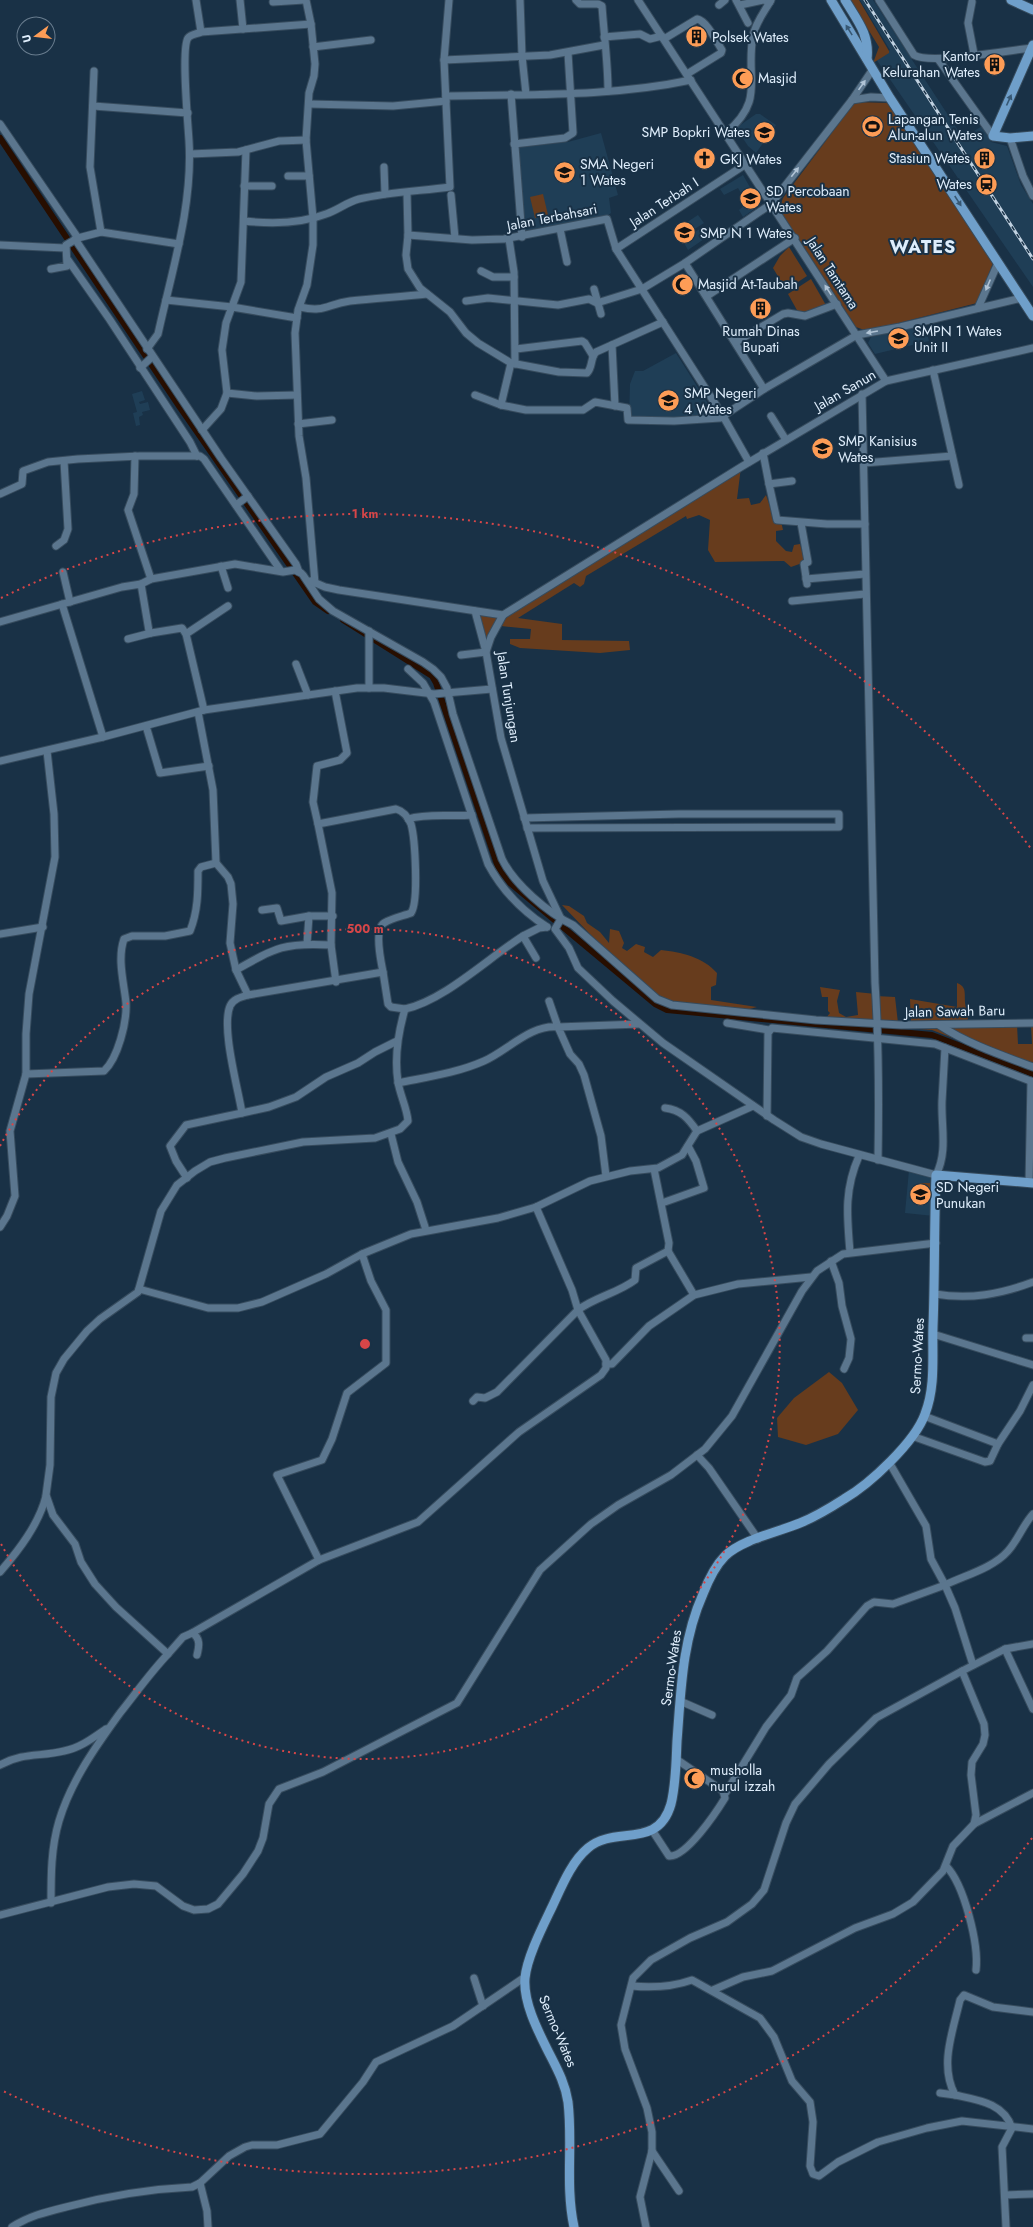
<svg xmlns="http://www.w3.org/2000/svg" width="1033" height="2227" font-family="Jost,sans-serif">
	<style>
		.built { fill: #1f3e56 }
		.green { fill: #673c1d }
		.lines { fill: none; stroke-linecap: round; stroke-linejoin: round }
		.canal { stroke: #270e00; stroke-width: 6 }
		.minor-casing { stroke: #374c5e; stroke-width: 9 }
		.major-casing { stroke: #374c5e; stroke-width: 11 }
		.minor { stroke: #5b768e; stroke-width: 7 }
		.major { stroke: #6f9fca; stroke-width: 9 }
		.rail-casing { stroke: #c0d1e0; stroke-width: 3 }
		.rail { stroke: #193146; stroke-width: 1.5; stroke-dasharray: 4.5; stroke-linecap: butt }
		.oneway { fill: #375874 }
		.oneway2 { fill: #b0c3d5 }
		.ring { fill: none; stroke: #d74648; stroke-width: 2; stroke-dasharray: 2 4 }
		.labels { text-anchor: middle; stroke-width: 4; stroke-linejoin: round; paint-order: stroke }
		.poi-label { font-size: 14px; fill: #deedfb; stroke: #193146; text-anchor: start }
		.street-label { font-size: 14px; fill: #deedfb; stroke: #193146 }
		.district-label { font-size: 18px; font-weight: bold; letter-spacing: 1px; fill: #deedfb; stroke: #193146 }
		.centre { fill: #d74648; stroke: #193146; stroke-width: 2 }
		.ring-label { font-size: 12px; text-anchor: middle; font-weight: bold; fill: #d74648; stroke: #193146; stroke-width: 4; stroke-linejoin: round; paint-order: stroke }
	</style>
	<rect width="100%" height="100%" fill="#193146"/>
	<g class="built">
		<polygon points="860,0 873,0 963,138 982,126 991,142 1007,146 1021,185 1033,204 1033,287 876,59 890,50"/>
		<polygon points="756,114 760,114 776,125 756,153 748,146 736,128"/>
		<polygon points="601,133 618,195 609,198 611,213 601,220 523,236 516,148 568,142"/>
		<polygon points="743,175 760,205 743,217 739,210 747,203 738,188 724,195 720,189"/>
		<polygon points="698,215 704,223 690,232 692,234 701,228 707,237 688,250 683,241 688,237 687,234 680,238 675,230"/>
		<polygon points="925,325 929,341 875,354 868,343 871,337"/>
		<polygon points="676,353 717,418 629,419 630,384 635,371 643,371"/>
		<polygon points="142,391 145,400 139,402 140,404 148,402 150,410 142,412 143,415 139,417 140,425 136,426 133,413 137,412 132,394"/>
		<polygon points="909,1170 933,1176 934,1216 905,1213"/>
	</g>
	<g class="green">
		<polygon points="850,0 859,0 889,51 889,53 873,63 879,47"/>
		<polygon points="855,102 889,103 993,263 977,303 867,331 856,327 783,215 780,206 783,198"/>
		<polygon points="543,194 548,215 535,218 530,197"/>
		<polygon points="789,247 807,276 786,290 773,268 780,256"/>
		<polygon points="811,279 827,307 813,311 798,312 788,294"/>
		<polygon points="741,467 737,499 749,498 751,505 760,503 766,495 775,521 781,521 783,530 776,531 776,541 786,551 792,552 794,545 800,544 805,562 791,567 784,561 715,562 708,550 710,520 699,515 687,519 686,516 586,576 584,584 580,587 574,583 518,618 562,624 562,640 629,641 630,650 600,653 520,648 510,644 510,639 530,639 531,629 501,626 503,615"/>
		<polygon points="482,614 495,616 497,621 486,643 478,617"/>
		<path d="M562 905 569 906 584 916 587 923 600 932 609 943 610 929 619 931 624 943 622 948 627 951 636 944 645 947 644 952 653 957 661 950C681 952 703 957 717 973L716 985 711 987V1000L757 1007 738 1012 668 1004 611 956Z"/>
		<path d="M957 983C971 988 960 1000 969 1014L967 1022H904L911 1021 910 999 957 1007Z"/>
		<polygon points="820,987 840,990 837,1001 839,1013 846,1017 858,1015 856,992 876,994 876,996 895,997 898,1023 826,1018 830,1013 828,1011 828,997 822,997"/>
		<polygon points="1017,1025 1018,1044 1032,1044 1031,1025 1033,1025 1033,1069 932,1030 906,1028"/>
		<rect x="920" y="1183" width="10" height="17"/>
		<polygon points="829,1372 842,1383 858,1410 838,1434 806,1445 778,1437 777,1418 794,1398"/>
	</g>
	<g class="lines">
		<g class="canal">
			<polyline points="0,138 179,406 315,602 328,611"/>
			<polyline points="343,620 432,676 436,683 498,867 510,883 655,1004 667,1010 932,1035 1033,1074"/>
		</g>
		<defs>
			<g id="minor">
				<polyline points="196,0 201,32"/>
				<polyline points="240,0 243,29"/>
				<polyline points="306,0 311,24 315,64 314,76 309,93 306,140 313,218 313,245 307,285 298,310 295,333 299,436 306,478 315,583"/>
				<polyline points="520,0 522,56 526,94"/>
				<path d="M576 0 580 4H598L602 6C604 35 608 63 608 91"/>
				<polyline points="736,0 748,23"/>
				<path d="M879 0 914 55C930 65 1009 50 1032 48L1033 50"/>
				<polyline points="273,2 304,0"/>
				<polyline points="972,2 968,23 974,54"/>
				<polyline points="719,5 725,0"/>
				<polyline points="740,5 763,0 770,2"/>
				<polyline points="604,37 640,34 650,39 662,36"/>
				<path d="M664 39 697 19C707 21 716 41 722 50L721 53 687 74"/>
				<polyline points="313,47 371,40"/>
				<polyline points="938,59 993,136"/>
				<polyline points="444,60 550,55 604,45"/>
				<polyline points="511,94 522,237"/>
				<path d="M446 96C527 94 611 97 691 80"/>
				<polyline points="852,100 873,69"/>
				<polyline points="309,104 393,106 446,101"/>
				<polyline points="93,106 188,113"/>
				<polyline points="0,124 78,238"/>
				<path d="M726 133C766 99 745 79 753 36 755 23 765 11 771 0"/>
				<polyline points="1010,138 1023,176 1033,196"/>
				<polyline points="514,144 565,138 573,133 568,53"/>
				<polyline points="190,154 238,152 279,141 306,140"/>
				<polyline points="384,167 385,194"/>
				<polyline points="288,176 309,176"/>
				<polyline points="244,186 272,186"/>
				<path d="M407 193 408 235 406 255 408 269 420 288 450 312 466 333 478 343 511 363 559 372 587 373C593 367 590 358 596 352L663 322"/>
				<polyline points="451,195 455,238"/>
				<path d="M244 221C271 224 300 224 326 214 338 210 347 202 359 199 389 192 420 191 450 187L444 60 449 0"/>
				<polyline points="560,229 567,262"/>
				<polyline points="101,232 179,244"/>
				<polyline points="408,235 472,240 504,239 607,219 616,249 723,416 749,462"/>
				<polyline points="75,239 221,458 296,564 299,572"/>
				<polyline points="509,239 514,272 515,364"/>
				<polyline points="0,245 65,248"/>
				<polyline points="616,249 746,164"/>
				<polyline points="68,260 110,320 190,442 197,456"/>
				<polyline points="685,263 764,389"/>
				<polyline points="51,269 67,266 66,245 78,238 101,232 90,167 94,71"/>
				<polyline points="481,271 493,277 514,277"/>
				<polyline points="594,289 601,314"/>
				<polyline points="707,296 795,238"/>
				<polyline points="166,300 232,307 297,318"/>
				<polyline points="466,301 488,298 558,305 589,299 597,303 642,289 685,263 771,204 638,0"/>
				<path d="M300 307C325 313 327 304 350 301 375 298 401 297 427 294"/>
				<polyline points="978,308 998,263"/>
				<polyline points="736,342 783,314 788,313 805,316 837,304"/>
				<polyline points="612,345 615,406"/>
				<path d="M147 349 158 334C172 270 193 206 189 141 188 124 181 48 188 38 191 34 197 34 201 32L311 24"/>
				<polyline points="516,349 582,341 585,343 593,356"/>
				<polyline points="140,368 152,357"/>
				<polyline points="933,370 959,485"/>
				<polyline points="886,381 771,204 852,100 871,97 890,98"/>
				<polyline points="227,393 257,396 297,395"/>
				<path d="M862 394 875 983C879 1042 879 1101 878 1160"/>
				<polyline points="475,395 501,405 526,410 583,410 595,402 627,408 628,420 674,421 720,418 764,389 857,335 900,327 1022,298"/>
				<polyline points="501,405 511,363"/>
				<polyline points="771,416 786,440"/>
				<polyline points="298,424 332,420"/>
				<polyline points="202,430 221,409 227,393 222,350 226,323 241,282 246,150"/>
				<polyline points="763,453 769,484 792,481"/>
				<polyline points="135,456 134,494 128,510 151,579"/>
				<polyline points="864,463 952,456"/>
				<polyline points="769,484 777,520 827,524 865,524"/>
				<polyline points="0,494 22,484 23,471 48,462 78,459 140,456 200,456 204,459 281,571"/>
				<polyline points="236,505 248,496"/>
				<polyline points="801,523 808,562 804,564 807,584"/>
				<polyline points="56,546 64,540 68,529 64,461"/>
				<polyline points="221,566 228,588"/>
				<polyline points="63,572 70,602"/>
				<path d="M303 575 319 599 333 611 423 662 433 669 441 677 447 688 453 714 502 859C514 884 548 913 573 925L657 999 672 1005 816 1020 901 1025 1033 1023"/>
				<polyline points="806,579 865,574"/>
				<polyline points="311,581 325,587 339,590 503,615"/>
				<polyline points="141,584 151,579 235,564 283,572 295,570 301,573"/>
				<polyline points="792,601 865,594"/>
				<polyline points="62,604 103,737"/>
				<polyline points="0,622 122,587 141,584 149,631 151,633 182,628 186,634 204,710"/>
				<polyline points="369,631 369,688"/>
				<polyline points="186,634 228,606"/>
				<polyline points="128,639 151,633"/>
				<polyline points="461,655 486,652 475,611"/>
				<polyline points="296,664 308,695"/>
				<path d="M408 669 423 683 434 702 488 864C502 890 522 911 547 927"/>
				<polyline points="146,726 160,773 209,766"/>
				<path d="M47 751 54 814 55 857 29 994 26 1034V1074L104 1071C118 1058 127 1022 126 1003 124 983 117 959 124 939L132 936H165L190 931C198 911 198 892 198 871L201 867 216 863"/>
				<polyline points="0,761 103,737 204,710 357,688 384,688 434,694 492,689"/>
				<polyline points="524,818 679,814 839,814 839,827 527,828"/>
				<path d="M408 819C428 813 451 817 472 815"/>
				<polyline points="318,824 313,802 317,766 340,760 347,753 335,691"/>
				<polyline points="262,910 277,908 281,921 309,916 333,916"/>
				<polyline points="0,934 43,927"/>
				<polyline points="523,936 536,958"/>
				<polyline points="307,944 309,916"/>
				<path d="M236 970C275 948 285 942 331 945"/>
				<path d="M336 982 331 945 332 893 318 824 396 809C403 811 408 817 411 824 415 838 419 902 411 913 403 916 392 918 384 923 374 929 381 962 383 972"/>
				<path d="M405 1009C445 1000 488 958 523 936L539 928 547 927"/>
				<polyline points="727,1023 769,1030"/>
				<path d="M939 1025C968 1044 1001 1055 1033 1067"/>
				<path d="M945 1048C944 1066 943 1084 942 1101 941 1126 948 1152 936 1175L821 1144 801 1137 774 1120 663 1043 613 1001 578 968 569 948 555 929 561 919 543 881 501 738 486 652 491 637 503 615 741 467 886 381 1033 348"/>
				<path d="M398 1083C427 1077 457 1073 484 1061 507 1051 531 1024 558 1027L549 1001"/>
				<path d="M665 1108C681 1110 688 1118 697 1131"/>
				<polyline points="242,1113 269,1107 296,1097 326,1077 358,1063 375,1052 397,1041"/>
				<polyline points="767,1116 768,1033 772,1028 935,1044 1033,1082"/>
				<polyline points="391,1134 398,1162 417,1202 426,1230"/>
				<polyline points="606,1176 601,1136 584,1075 579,1064 570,1054 558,1027 639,1024"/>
				<path d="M187 1178 176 1161 170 1146 186 1125 242 1113C238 1088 221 1028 230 1006 233 999 241 997 248 995"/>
				<polyline points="1029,1183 1031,1081"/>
				<polyline points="662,1203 704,1188 696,1161 688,1146"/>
				<polyline points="0,1227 7,1216 15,1196 10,1131 26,1074"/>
				<polyline points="668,1251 694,1295"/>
				<path d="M850 1252C847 1216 844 1190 859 1156"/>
				<polyline points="831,1261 839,1283 842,1306 851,1339 849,1358 844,1369"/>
				<polyline points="139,1289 208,1308 238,1308 262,1302 326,1274 362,1254 411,1234 498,1218 536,1207 590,1181 630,1171 658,1168 682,1155 697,1131 753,1106"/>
				<path d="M935 1294C970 1300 1001 1294 1033 1282"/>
				<polyline points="933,1334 1033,1365"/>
				<polyline points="1026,1338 1033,1338"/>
				<polyline points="606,1364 612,1364 649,1326 694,1295 738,1284 811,1277"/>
				<path d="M473 1401 477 1397 485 1398 497 1392 578 1310C595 1297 618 1293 635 1280L636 1268 668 1251 669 1243 654 1169"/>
				<polyline points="924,1416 998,1444"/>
				<polyline points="912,1436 985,1462 990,1461 998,1444 1020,1411 1033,1385"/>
				<polyline points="697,1455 709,1468 758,1539"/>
				<path d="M889 1462 926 1526 931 1559 945 1585C966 1575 993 1568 1008 1551 1018 1540 1023 1525 1033 1514"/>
				<polyline points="319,1560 277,1475 322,1460 332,1439 347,1393 386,1363 386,1310 371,1281 362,1254"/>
				<path d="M0 1572C19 1550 39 1524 46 1496"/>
				<polyline points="192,1633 319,1560 418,1522 519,1432 601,1375 606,1368 606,1360 578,1310 572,1290 536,1207"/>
				<polyline points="1005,1649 1033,1709"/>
				<path d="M168 1654 183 1637 192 1633C201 1638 199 1647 197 1655"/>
				<polyline points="680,1701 712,1715"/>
				<path d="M0 1765C24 1752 40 1757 64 1751 80 1748 93 1738 106 1729"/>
				<polyline points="725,1794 766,1727 791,1695 797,1678 827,1651 867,1606 874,1602 893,1604 945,1585 955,1608 973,1665"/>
				<polyline points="974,1824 1033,1793"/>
				<path d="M652 1830 669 1856C686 1858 717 1811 725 1798L723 1791 676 1759"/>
				<path d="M946 1866C964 1884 979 1944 976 1970"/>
				<path d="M51 1903C51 1875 51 1848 59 1821 71 1781 96 1746 120 1713 136 1693 150 1673 168 1654L116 1607 95 1584 81 1562 75 1544 53 1515 46 1495 50 1465 51 1397 56 1373 64 1359 87 1331 100 1319 138 1292 161 1211 177 1185 195 1171 210 1162 225 1158 303 1142 375 1138 400 1129 408 1121C407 1108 400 1095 398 1082 394 1056 398 1033 405 1009L391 1007 388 1004 383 972 248 995 236 970 230 943 233 904 231 884 228 877 216 863 213 790 198 712"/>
				<polyline points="0,1915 108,1887 134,1884 156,1886 183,1906 194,1910 208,1909 218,1904 243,1874 258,1851 263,1838 269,1804 279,1789 323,1772 457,1703 540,1570 591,1524 618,1505 671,1475 705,1449 732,1416 802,1291 817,1271 843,1254 936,1243"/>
				<polyline points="474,1978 483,2006"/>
				<path d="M632 1986C653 1988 672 1987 692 1980L760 2018 774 2037 792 2081 810 2102 813 2122 810 2166 813 2174 819 2176 838 2162 878 2142 927 2128 962 2121 1033 2129"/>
				<polyline points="713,1990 743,1977 772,1971 855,1928 893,1914 913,1902 943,1871 953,1846 974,1824 976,1815 971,1775 972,1762 983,1744 985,1735 984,1724 962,1671 1005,1649 1033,1644"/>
				<polyline points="940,2093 955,2095"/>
				<polyline points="652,2151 679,2191"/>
				<polyline points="200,2183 207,2211 208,2227"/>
				<polyline points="1005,2195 1033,2194"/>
				<path d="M12 2227C29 2216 46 2212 66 2207 107 2196 149 2189 192 2187L200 2183 229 2156 245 2147 252 2145H277L320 2134 363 2082 376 2062 453 2026 525 1977"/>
				<polyline points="646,2227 640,2197 652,2151 652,2132 647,2108 625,2049 621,2025 633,1978 651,1960 690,1938 727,1922 752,1904 764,1890 786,1823 795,1804 829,1764 876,1718 962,1671"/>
				<path d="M1006 2227 1002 2147 1012 2128C1004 2103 978 2100 955 2095 939 2065 953 2031 960 2000L964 1995 993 2007 1033 2012"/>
			</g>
			<g id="major">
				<polyline points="831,0 890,98 1033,316"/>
				<path d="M845 0C857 20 870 35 867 59"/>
				<polyline points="1011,0 1033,10"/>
				<polyline points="1033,45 993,136 1010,138 1033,136"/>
				<path d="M574 2227C565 2185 573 2144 568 2102 565 2082 556 2067 547 2049 537 2029 523 2001 525 1978 527 1957 543 1926 552 1907 561 1888 571 1862 588 1848 615 1825 658 1850 671 1804 676 1784 676 1762 677 1741 681 1690 682 1641 703 1594 708 1581 715 1566 725 1556 741 1540 778 1532 800 1523 815 1517 830 1508 844 1499 870 1484 915 1442 925 1414 936 1386 932 1355 933 1326 935 1276 934 1226 936 1175L1033 1183"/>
			</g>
		</defs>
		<use href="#minor" class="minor-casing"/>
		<use href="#major" class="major-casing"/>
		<use href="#minor" class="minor"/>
		<use href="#major" class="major"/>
		<defs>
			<polyline id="rail" points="865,0 1033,259"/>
		</defs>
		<use href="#rail" class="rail-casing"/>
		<use href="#rail" class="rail"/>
	</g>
	<defs><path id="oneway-solid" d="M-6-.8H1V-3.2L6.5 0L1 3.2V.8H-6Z"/></defs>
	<g class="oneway">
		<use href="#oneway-solid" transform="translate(849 30) rotate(-122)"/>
		<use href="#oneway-solid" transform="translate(1009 100) rotate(-66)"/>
		<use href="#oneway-solid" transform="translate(958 201) rotate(57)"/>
	</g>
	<g class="oneway2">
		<use href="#oneway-solid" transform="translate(862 85) rotate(-55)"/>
		<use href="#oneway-solid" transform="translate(795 172) rotate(-52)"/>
		<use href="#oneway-solid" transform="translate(988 285) rotate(113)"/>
		<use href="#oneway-solid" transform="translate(828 290) rotate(-123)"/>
		<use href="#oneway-solid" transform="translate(872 332) rotate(170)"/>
	</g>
	<g class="ring">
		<path d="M0 1146A415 415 0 1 1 0 1542"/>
		<path d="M1032 1838A830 830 0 0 1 1 2090M1 598A830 830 0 0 1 1032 850"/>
	</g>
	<defs>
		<symbol id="building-disc" viewBox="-11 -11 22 22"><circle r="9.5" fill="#fd9c56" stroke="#193146"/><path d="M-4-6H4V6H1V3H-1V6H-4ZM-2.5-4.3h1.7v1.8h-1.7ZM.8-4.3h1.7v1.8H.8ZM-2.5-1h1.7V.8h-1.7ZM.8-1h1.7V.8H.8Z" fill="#111"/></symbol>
		<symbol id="mosque-disc" viewBox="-11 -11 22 22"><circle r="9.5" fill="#fd9c56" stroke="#193146"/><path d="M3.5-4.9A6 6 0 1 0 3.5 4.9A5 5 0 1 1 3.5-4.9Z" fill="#111"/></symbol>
		<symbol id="stadium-disc" viewBox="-11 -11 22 22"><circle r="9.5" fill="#fd9c56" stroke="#193146"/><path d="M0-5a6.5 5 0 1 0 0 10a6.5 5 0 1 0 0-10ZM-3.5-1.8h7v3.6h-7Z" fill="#111"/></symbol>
		<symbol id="school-disc" viewBox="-11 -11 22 22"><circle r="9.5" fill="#fd9c56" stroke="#193146"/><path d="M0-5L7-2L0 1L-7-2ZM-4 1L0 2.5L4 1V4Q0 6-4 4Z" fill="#111"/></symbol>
		<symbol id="church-disc" viewBox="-11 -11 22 22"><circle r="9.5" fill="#fd9c56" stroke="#193146"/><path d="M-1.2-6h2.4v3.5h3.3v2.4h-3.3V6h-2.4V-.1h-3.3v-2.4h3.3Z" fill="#111"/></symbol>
		<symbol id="station-disc" viewBox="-11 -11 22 22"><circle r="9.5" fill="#fd9c56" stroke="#193146"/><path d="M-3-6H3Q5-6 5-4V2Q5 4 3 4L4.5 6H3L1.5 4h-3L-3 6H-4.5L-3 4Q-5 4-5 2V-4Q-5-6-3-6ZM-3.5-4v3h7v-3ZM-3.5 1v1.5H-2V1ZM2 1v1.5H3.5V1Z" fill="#111"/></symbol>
	</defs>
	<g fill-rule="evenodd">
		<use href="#building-disc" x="684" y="24" width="25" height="25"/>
		<use href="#building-disc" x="982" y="52" width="25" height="25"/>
		<use href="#mosque-disc" x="730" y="66" width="25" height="25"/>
		<use href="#stadium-disc" x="860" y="114" width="25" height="25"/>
		<use href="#school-disc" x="752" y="120" width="25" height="25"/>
		<use href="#building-disc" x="972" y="146" width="25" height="25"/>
		<use href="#church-disc" x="692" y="146" width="25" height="25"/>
		<use href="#school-disc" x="552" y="160" width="25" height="25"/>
		<use href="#station-disc" x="974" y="172" width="25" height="25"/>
		<use href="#school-disc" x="738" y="186" width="25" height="25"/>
		<use href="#school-disc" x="672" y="220" width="25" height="25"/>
		<use href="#mosque-disc" x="670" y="272" width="25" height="25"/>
		<use href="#building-disc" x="748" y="296" width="25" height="25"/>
		<use href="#school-disc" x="886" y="326" width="25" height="25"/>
		<use href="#school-disc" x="656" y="388" width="25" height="25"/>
		<use href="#school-disc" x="810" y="436" width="25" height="25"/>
		<use href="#school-disc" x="908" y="1182" width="25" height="25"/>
		<use href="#mosque-disc" x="682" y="1766" width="25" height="25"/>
	</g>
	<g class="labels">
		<g class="poi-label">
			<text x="712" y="42">Polsek Wates</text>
			<text x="980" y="61" text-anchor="end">Kantor<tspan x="980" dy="16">Kelurahan Wates</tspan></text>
			<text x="758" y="83">Masjid</text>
			<text x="888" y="124">Lapangan Tenis<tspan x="888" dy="16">Alun-alun Wates</tspan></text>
			<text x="750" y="137" text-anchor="end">SMP Bopkri Wates</text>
			<text x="970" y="163" text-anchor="end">Stasiun Wates</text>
			<text x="720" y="164">GKJ Wates</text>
			<text x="580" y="169">SMA Negeri<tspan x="580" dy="16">1 Wates</tspan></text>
			<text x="972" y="189" text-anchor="end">Wates</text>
			<text x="766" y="196">SD Percobaan<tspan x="766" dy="16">Wates</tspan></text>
			<text x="700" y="238">SMP N 1 Wates</text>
			<text x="698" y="289">Masjid At-Taubah</text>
			<text x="761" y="336" text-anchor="middle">Rumah Dinas<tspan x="761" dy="16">Bupati</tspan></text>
			<text x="914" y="336">SMPN 1 Wates<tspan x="914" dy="16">Unit II</tspan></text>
			<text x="684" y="398">SMP Negeri<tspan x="684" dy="16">4 Wates</tspan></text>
			<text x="838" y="446">SMP Kanisius<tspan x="838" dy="16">Wates</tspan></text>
			<text x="936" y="1192">SD Negeri<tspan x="936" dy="16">Punukan</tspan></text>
			<text x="710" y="1775">musholla<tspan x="710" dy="16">nurul izzah</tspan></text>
		</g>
		<g class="street-label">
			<text transform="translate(664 202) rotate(-33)" y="5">Jalan Terbah I</text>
			<text transform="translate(552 217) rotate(-11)" y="5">Jalan Terbahsari</text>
			<text transform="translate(833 273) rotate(57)" y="5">Jalan Tamtama</text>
			<text transform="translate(845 390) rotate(-30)" y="5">Jalan Sanun</text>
			<text transform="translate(509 697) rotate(81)" y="5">Jalan Tunjungan</text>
			<text transform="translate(955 1011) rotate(-1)" y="5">Jalan Sawah Baru</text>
			<text transform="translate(917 1356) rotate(-87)" y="5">Sermo-Wates</text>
			<text transform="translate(671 1668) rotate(-82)" y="5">Sermo-Wates</text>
			<text transform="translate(558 2031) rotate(67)" y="5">Sermo-Wates</text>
		</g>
		<g class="district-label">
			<text x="923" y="253">WATES</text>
		</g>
	</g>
	<circle cx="365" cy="1344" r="6" class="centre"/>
	<g class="ring-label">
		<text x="365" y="518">1 km</text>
		<text x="365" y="933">500 m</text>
	</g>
	<g transform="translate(36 36) rotate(255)"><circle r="19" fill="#193146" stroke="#687c8e"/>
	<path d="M0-3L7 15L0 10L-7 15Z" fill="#fd9c56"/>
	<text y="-6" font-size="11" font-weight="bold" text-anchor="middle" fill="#deedfb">U</text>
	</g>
</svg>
